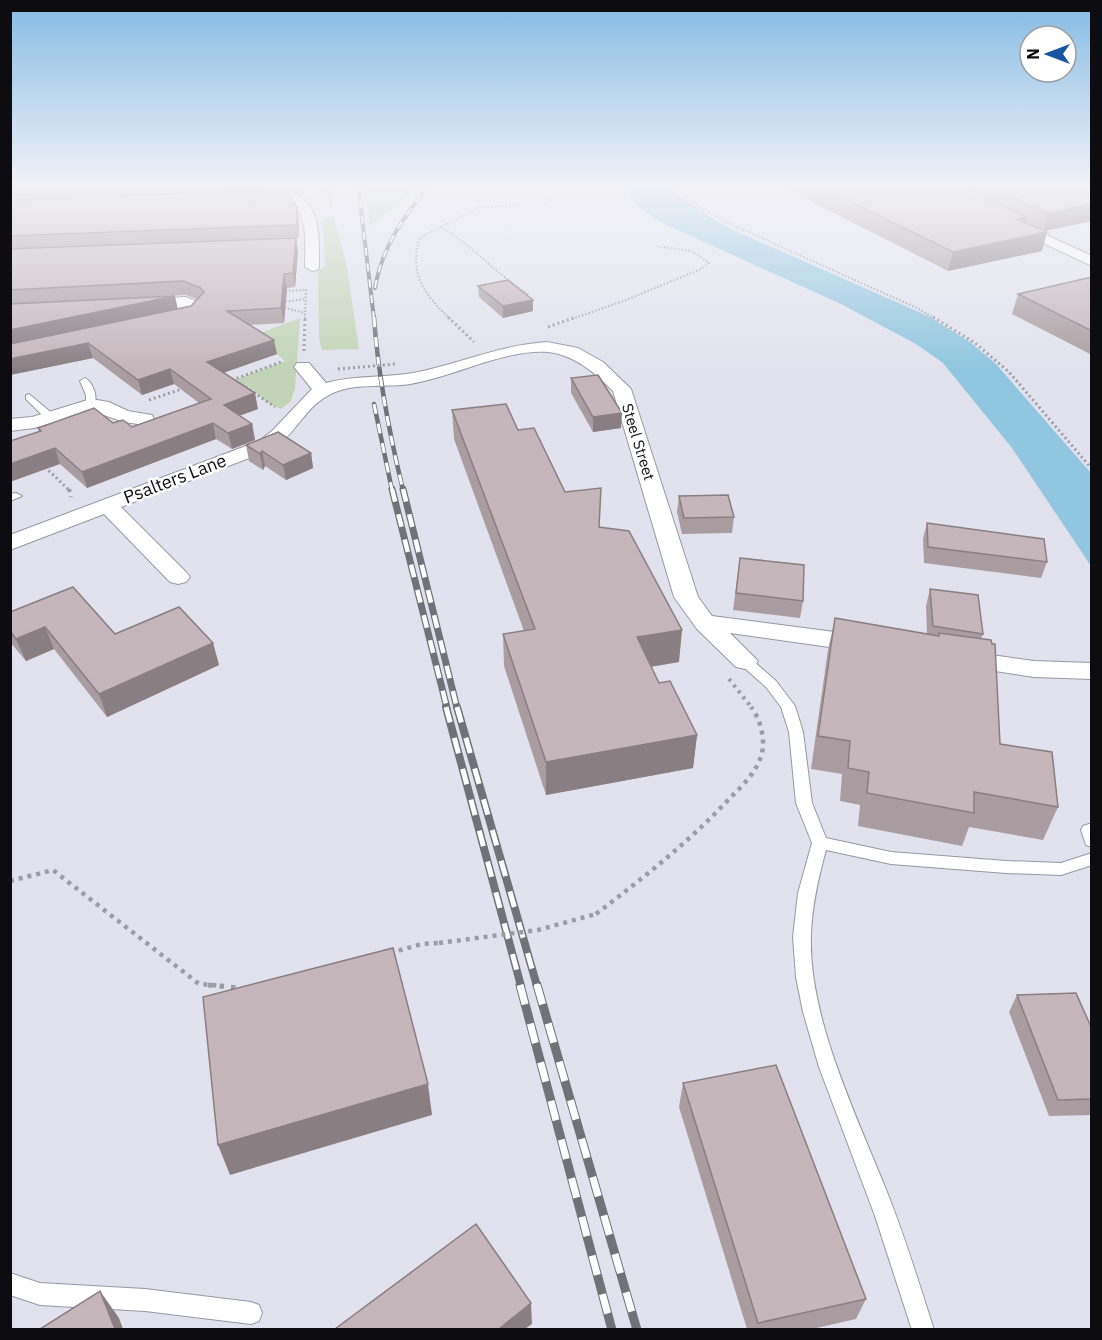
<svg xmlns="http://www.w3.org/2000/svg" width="1102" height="1340" font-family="'IBM Plex Sans',sans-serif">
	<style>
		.green { fill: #c2d4b6 }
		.water { fill: #90c6df }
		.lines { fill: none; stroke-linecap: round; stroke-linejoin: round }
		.service-casing { stroke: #9797a2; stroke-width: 2 }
		.minor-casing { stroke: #9797a2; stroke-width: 2 }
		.path-far4 { stroke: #9d9ca6; stroke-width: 2; stroke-dasharray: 1.5 2; stroke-linecap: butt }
		.path-far3 { stroke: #9d9ca6; stroke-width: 3; stroke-dasharray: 2 3; stroke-linecap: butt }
		.path-far2 { stroke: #9d9ca6; stroke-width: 4; stroke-dasharray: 3 4.5; stroke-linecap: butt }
		.path-far1 { stroke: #9d9ca6; stroke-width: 4.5; stroke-dasharray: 4 5; stroke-linecap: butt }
		.path { stroke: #9d9ca6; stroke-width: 5; stroke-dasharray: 4.5 7; stroke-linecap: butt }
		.service { fill: #fff; fill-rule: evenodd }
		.minor { fill: #fff; fill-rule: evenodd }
		.rail-far4-casing { stroke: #717178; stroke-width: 4 }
		.rail-far3-casing { stroke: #717178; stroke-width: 4.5 }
		.rail-far2-casing { stroke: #717178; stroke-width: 7 }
		.rail-far1-casing { stroke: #717178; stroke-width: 8 }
		.rail-casing { stroke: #717178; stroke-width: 9 }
		.rail-far4 { stroke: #fff; stroke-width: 2; stroke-dasharray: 8; stroke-linecap: butt }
		.rail-far3 { stroke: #fff; stroke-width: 3; stroke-dasharray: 10; stroke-linecap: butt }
		.rail-far2 { stroke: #fff; stroke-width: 4.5; stroke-dasharray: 13; stroke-linecap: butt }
		.rail-far1 { stroke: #fff; stroke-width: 5; stroke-dasharray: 16; stroke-linecap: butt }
		.rail { stroke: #fff; stroke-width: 7; stroke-dasharray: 20; stroke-linecap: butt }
		.path-bridge-far1 { stroke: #9d9ca6; stroke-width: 3; stroke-dasharray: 2 3; stroke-linecap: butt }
		.path-bridge { stroke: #9d9ca6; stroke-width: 4.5; stroke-dasharray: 4 5; stroke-linecap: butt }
		.wall { fill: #a99da1 }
		.shaded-wall { fill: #897f83 }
		.building { fill: #c4b6bb; stroke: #897f83; stroke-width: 1.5 }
		.labels { text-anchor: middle; stroke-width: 5; stroke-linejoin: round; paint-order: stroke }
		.far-street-label { font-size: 15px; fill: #0d0c10; stroke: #fff }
		.street-label { font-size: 18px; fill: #0d0c10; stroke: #fff }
	</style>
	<rect width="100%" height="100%" fill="#e2e2ee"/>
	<g class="green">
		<polygon points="320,184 331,184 333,216 346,262 359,349 322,350 319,338 318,270 325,267 323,220 333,215"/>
		<polygon points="365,184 418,184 401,204 370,225"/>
		<path d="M300 318 295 388 291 401 281 409C265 403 264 399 252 389 246 384 236 383 228 382L285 361 255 335Z"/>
	</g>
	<polygon class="water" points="622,184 664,184 713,219 733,230 928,316 970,342 995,363 1091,473 1091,566 1012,448 943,363 916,344 841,304 662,223 637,206"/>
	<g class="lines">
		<defs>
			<g id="service">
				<path d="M85 378C94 383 98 398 94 407L86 405V395L80 381Z"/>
				<polygon points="29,394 54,415 54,419 46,419 26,399 26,395"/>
				<polygon points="16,493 22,496 10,501 10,494"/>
				<path d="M745 657 750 658 776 681 795 706 803 732 812 803 826 838 891 852 1006 861 1061 863 1092 853V865L1061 875 1006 873 891 864 826 850C818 879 812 906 811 935 808 1018 857 1116 887 1192 905 1237 919 1283 934 1330H912L875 1216 819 1067 803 1012 796 977 793 937 798 893 812 843 796 803 789 732 781 707 766 687 740 664 738 661Z"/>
				<polygon points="1089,824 1092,825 1092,847 1086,845 1081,830 1083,826"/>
				<polygon points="10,1273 40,1283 145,1289 251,1302 259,1305 262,1313 259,1321 251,1324 145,1311 40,1305 10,1295"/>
			</g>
			<g id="minor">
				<path d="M277 191C322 192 319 233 319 267L317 270 312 271 305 267C305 242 311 198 275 199 266 199 259 202 252 196L259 192Z"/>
				<polygon points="1014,220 1092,256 1092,266 1009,227 1007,224"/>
				<path d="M186 297 203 304 205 307C196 319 180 326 165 322L163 319 165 316 182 311 186 308 143 309 135 304 143 299Z"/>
				<path d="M547 342 578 348 603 362 631 389 698 597 712 616 865 636 874 638 877 644 874 650 865 652 730 633 758 661 754 667 745 669 736 667 697 629 674 597 613 391C595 373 575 355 548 352 504 349 454 377 410 384 384 388 352 382 329 395 305 407 295 435 273 449L121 507 186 572 190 577 186 582 178 584 170 582 104 514 10 550V535L259 441 272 431 312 389 294 367 297 363H309L326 383C354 375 384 378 413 373 459 364 500 345 547 342Z"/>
				<polygon points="91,399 109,402 128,411 152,415 154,419 152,423 145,425 124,422 92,411 34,428 10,431 10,419 32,417"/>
				<polygon points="964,651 1034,661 1092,663 1092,679 1034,677 955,665 951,659 955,653"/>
			</g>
		</defs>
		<use href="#service" class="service-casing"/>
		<use href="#minor" class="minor-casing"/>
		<g class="path-far4">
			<polyline points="673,184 703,209 726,222 919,309 935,319"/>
			<path d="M441 227C473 246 497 275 528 294"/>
			<polyline points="282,291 306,290"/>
			<polyline points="282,302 305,299"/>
			<polyline points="281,307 305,313"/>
			<polyline points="305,319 306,289"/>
			<path d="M450 319C425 295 408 274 420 238L479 207 545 204 552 200 562 184"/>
			<polyline points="572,319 626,300 701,269 709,263 692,251 656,246"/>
		</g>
		<g class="path-far3">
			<polyline points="448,317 474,342"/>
			<polyline points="933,317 975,343 1009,372 1092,469"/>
			<polyline points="548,327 576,317"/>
			<polyline points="304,351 305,317"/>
			<polyline points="232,380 281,362"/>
			<polyline points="236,383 247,388 275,407"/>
			<polyline points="149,400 185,388"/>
			<polyline points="45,467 69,490"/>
		</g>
		<g class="path-far2">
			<polyline points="69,489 71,497"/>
			<polyline points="729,679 752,708"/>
		</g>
		<g class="path-far1">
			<polyline points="10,881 53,870 199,984 224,986"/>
			<path d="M596 914C643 878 689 842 729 799 741 787 754 775 760 759 767 743 761 720 751 707"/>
			<polyline points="390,953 422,944 439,943"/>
		</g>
		<polyline class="path" points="208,985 240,988"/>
		<use href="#service" class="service"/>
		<use href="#minor" class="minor"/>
		<defs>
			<g id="rail-far4">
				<polyline points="358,184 374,319"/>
				<path d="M375 288C382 247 404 216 430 184"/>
			</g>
			<g id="rail-far3">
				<path d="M374 317C378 376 389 432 403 490"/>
				<polyline points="374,404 392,490"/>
			</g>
			<g id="rail-far2">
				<polyline points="392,489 447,708"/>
				<polyline points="403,489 457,708"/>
			</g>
			<g id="rail-far1">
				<polyline points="446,707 521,986"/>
				<polyline points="457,707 537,986"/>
			</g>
			<g id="rail">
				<polyline points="520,985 612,1330"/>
				<polyline points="537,985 637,1330"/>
			</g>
		</defs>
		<use href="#rail-far4" class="rail-far4-casing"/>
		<use href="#rail-far3" class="rail-far3-casing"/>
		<use href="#rail-far2" class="rail-far2-casing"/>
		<use href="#rail-far1" class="rail-far1-casing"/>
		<use href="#rail" class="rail-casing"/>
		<use href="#rail-far4" class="rail-far4"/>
		<use href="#rail-far3" class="rail-far3"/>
		<use href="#rail-far2" class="rail-far2"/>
		<use href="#rail-far1" class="rail-far1"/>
		<use href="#rail" class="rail"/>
		<polyline class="path-bridge-far1" points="338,369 395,364"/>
		<polyline class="path-bridge" points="439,943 538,930 596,914"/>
	</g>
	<g class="wall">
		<polygon points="10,184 304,184 302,197 287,190 283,190 297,207 299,220 299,238 246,240 296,238 298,252 295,287 287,288 284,323 249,325 277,354 223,373 258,409 239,416 252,424 255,440 232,449 216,439 87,488 60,464 39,432 38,428 113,423 132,427 199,403 174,384 142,395 93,358 10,375 10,304 178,309 191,306 197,299 186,295 10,304"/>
		<polygon points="777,184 1092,184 1092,221 1044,231 1042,251 948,271"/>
		<polygon points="1092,277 1092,355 1012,314 1018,294"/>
		<polygon points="478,286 533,300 533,311 503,318 479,297"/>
		<polygon points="571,378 621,428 593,432 571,393"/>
		<polygon points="452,410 518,430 565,492 600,527 679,662 651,667 659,683 697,735 693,768 546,795 504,666 503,634 524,631 454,439"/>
		<polygon points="246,445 311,453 313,468 286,480 265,466 263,470 249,461"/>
		<polygon points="679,496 734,517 732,533 682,534 677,512"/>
		<polygon points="927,523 1047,562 1041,578 924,563 923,539"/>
		<polygon points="740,558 803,601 800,618 733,610"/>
		<polygon points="930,589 983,634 981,639 1000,744 1058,807 1043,840 969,827 962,846 858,826 860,805 840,801 842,774 811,769 828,650 835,618 927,634 926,606"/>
		<polygon points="10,612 115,634 213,643 219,665 107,717 54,649 26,661 10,642"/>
		<polygon points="1017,995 1092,1029 1092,1115 1049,1116 1009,1012"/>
		<polygon points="683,1083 866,1299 856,1319 812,1329 747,1329 679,1107"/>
	</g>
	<g class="shaded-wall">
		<polygon points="301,184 304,184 302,197 301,185"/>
		<polygon points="1092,204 1092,221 1043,231 1048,213"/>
		<polygon points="297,207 299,220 299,238 297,225"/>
		<polygon points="1027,217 1022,235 1017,219"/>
		<polygon points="1047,232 1042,251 948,271 953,252"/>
		<polygon points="296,238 298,252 295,287 293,273"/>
		<polygon points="284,274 287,288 284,323 281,308"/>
		<polygon points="175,296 178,310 10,346 10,330"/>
		<polygon points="533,300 533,311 503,318 503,306"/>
		<polygon points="274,340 277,354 211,377 207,362"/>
		<polygon points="88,343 93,358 10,375 10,359"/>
		<polygon points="170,369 174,384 142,395 138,380"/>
		<polygon points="255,393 258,409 227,420 224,405"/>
		<polygon points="622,413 621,428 593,432 593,417"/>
		<polygon points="213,423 216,439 87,488 82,472"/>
		<polygon points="252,424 255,440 232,449 228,433"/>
		<polygon points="55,448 60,464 10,482 10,464"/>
		<polygon points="262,451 265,466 263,470 260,454"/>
		<polygon points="311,453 313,468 286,480 283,465"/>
		<polygon points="45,627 54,649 26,661 16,639"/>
		<polygon points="682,630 679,662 635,669 637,637"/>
		<polygon points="213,643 219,665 107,717 99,694"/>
		<polygon points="697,735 693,768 546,795 546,762"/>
		<polygon points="428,1084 432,1115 230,1175 218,1145"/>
		<polygon points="100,1291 119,1318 123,1329 115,1329"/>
		<polygon points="531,1303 532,1324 525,1329 499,1329"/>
	</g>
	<g class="building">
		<polygon points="10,184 116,184 10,187"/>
		<polygon points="814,184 954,184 1027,217 1017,219 1047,232 953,252"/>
		<polygon points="982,184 1092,184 1092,204 1048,213"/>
		<polygon points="283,190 291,196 297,207 297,225 10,236 10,200"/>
		<polygon points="296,238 293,273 284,274 281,308 227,311 274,340 207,362 255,393 224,405 252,424 228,433 213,423 82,472 55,448 10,464 10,441 41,431 38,428 94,408 113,423 123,420 132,427 211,399 170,369 138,380 88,343 10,359 10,344 191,306 204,292 201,288 183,281 10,290 10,249"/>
		<polygon points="1092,277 1092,331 1018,294"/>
		<polygon points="508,280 533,300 503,306 478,286"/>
		<polygon points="175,296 10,330 10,304"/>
		<polygon points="598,375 622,413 593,417 571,378"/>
		<polygon points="506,404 518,430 534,428 565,492 601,488 599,527 629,531 682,630 637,637 659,683 670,681 697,735 546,762 503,634 535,629 452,410"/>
		<polygon points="278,432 311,453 283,465 262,451 260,454 246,445"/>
		<polygon points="728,495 734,517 684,518 679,496"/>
		<polygon points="927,523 1044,539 1047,562 928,547"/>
		<polygon points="740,558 804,565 803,601 736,593"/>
		<polygon points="73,587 115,634 179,607 213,643 99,694 45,627 16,639 10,631 10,612"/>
		<polygon points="930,589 978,595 983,634 933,626"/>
		<polygon points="835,618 939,636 939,633 991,640 992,644 995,644 1000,744 1052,752 1058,807 974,792 974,813 867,793 869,772 848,768 850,741 818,736"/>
		<polygon points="393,948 428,1084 218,1145 203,997"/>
		<polygon points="1076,993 1092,1029 1092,1099 1058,1100 1017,995"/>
		<polygon points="776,1065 866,1299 758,1323 683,1083"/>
		<polygon points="476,1224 531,1303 499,1329 335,1329"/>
		<polygon points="100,1291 115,1329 40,1329"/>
	</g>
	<linearGradient id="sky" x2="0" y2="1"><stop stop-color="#85bbe4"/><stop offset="0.5" stop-color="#f2f2f7"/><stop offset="1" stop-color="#f2f2f7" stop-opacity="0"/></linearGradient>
	<rect width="1102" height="371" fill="url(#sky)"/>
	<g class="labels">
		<g class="far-street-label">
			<text transform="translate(638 442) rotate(73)" y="5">Steel Street</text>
		</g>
		<g class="street-label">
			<text transform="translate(175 479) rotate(-21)" y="6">Psalters Lane</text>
		</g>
	</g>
	<rect width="1102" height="1340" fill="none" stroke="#0d0c10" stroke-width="24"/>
	<g transform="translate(1048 54) rotate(270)"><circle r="28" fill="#ffffff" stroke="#9e9e9f" stroke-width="1.5"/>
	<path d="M0-4.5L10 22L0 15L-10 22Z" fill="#1953a4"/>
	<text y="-9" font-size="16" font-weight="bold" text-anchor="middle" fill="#0d0c10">N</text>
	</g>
</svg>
